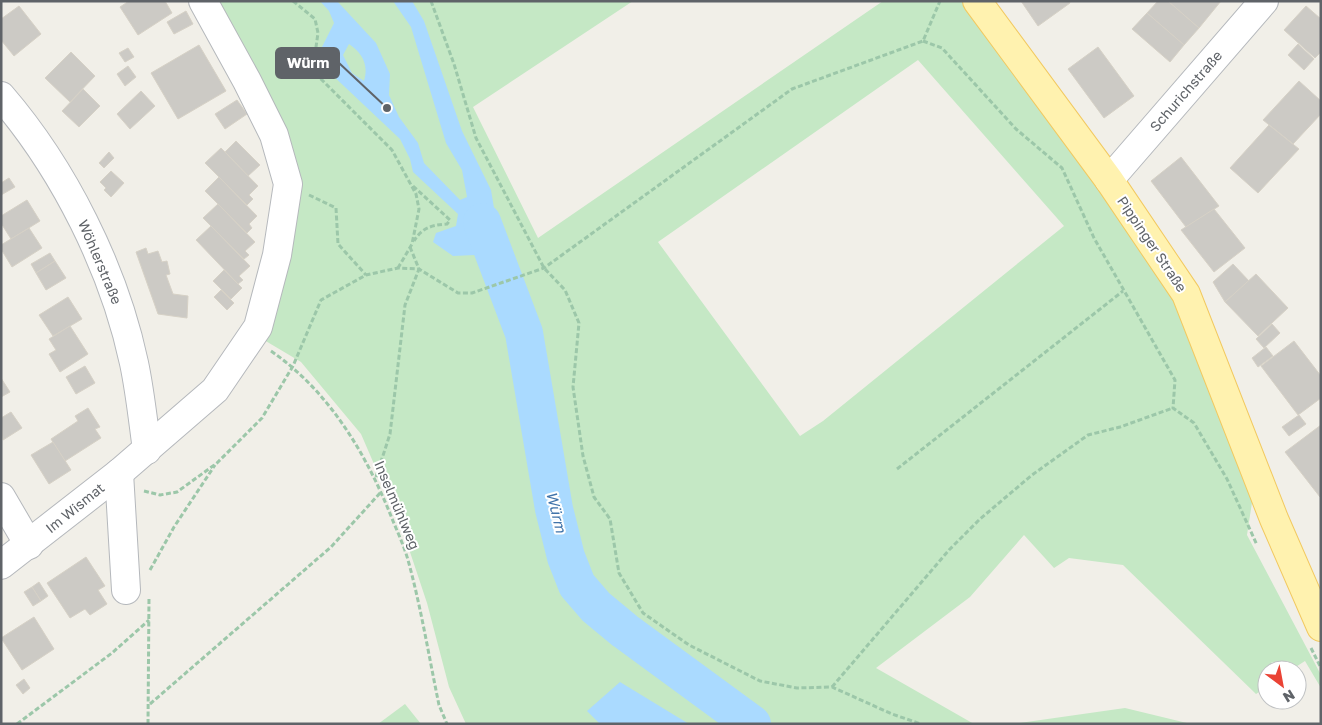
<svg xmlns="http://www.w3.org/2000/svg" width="1322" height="725" font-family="'Golos Text',sans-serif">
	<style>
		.green { fill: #c5e8c5; fill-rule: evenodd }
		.water { fill: #aadaff; fill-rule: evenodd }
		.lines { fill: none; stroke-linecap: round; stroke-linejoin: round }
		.river { stroke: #aadaff; stroke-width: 38 }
		.building { fill: #cccac5; stroke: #d6d1c6 }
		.minor-casing { stroke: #b5b8bc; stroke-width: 30 }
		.major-casing { stroke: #f2c960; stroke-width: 30 }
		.path { stroke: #9cc7a9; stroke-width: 3; stroke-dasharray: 5 2.5; stroke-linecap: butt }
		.minor { stroke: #fff; stroke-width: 28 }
		.major { stroke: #fff2af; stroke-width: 28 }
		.labels { text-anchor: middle; stroke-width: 4; stroke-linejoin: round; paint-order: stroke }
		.street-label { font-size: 14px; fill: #5f6368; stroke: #fff }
		.water-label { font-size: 15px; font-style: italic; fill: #4174aa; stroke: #fff }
		.leader { fill: none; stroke: #5f6368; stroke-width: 2 }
		.callout-dot { fill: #5f6368; stroke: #fff; stroke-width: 2 }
		.callout { fill: #5f6368; stroke: #5f6368; stroke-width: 2 }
		.callout-label { font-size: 15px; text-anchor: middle; font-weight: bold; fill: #fff }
	</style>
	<rect width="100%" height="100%" fill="#f1efe8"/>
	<g class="green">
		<path d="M215 1H633L473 107 538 238 883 1H965L1164 275 1253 496 1247 535 1321 675V688L1305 661 1291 670H1267V687L1256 694 1123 565 1069 558 1054 568 1024 535 970 597 876 668 974 724H466L449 687 427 603 403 531 361 434 301 362 264 340 293 178ZM918 60 1064 226 823 421 800 436 658 242Z"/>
		<polygon points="405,704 421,724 378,724"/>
		<polygon points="1125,708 1191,724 1012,724"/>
	</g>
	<g class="water">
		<path d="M320 1H337L376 43 390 74 389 95 399 117 418 143 424 163 460 200 467 197 462 170 446 143 411 27 393 1H412L424 21 462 131 491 190 497 226 513 267 487 274 475 255 453 256 433 242 436 233 456 226 458 214 413 172 410 159 400 139 328 71 319 53 334 23 329 11ZM349 44C362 53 369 64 364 81L352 73 343 55Z"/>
		<polygon points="620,682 689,724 600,724 587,711"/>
	</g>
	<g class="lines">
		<polyline class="river" points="482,222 524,333 554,509 566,557 577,585 596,607 625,631 752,724"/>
	</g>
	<g class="building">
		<polygon points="129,1 165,1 172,13 138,35 120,7"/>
		<polygon points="1021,1 1069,1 1070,3 1038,26"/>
		<polygon points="1158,1 1168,1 1199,28 1184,45 1147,13"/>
		<polygon points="1168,1 1221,1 1199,28"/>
		<polygon points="19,6 41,34 14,56 1,40 1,19"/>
		<polygon points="1306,6 1321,19 1321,52 1315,58 1284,30"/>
		<polygon points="186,11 193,24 174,34 167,22"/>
		<polygon points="1147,13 1184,45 1170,62 1132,29"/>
		<polygon points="1298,44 1314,59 1304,70 1288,55"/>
		<polygon points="199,45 226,91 178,119 151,73"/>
		<polygon points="1098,47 1134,96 1104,118 1068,69"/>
		<polygon points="128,48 134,57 125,62 119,53"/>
		<polygon points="71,52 95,76 70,102 45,78"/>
		<polygon points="128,66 136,77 125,86 117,74"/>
		<polygon points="1299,81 1321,101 1321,114 1293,144 1263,120"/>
		<polygon points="83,89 100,106 79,127 62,111"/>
		<polygon points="141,91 155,106 130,129 117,114"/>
		<polygon points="237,100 247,114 225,129 215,114"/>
		<polygon points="1269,125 1299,149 1258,193 1230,168"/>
		<polygon points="236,141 260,165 248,176 225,152"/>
		<polygon points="221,148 258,186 249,195 253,199 247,205 205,163"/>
		<polygon points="109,152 114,158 104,168 99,163"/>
		<polygon points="1181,157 1219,206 1186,227 1151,181"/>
		<polygon points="111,171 124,183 111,197 104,190 106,188 100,182"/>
		<polygon points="219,177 257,216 249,224 252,228 247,233 205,191"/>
		<polygon points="9,178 15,187 1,195 1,183"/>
		<polygon points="27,200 40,221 11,239 1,223 1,216"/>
		<polygon points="218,204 255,242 245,251 249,255 244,259 203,218"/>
		<polygon points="1214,209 1245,248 1214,272 1181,230"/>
		<polygon points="211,226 250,266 239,276 243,280 238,284 196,240"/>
		<polygon points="29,228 42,248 12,267 1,249 1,245"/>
		<polygon points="146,248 148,254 158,251 162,262 167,261 170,274 166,275 173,294 188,296 187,318 158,314 136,252"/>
		<polygon points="50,253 55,261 36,273 31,264"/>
		<polygon points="55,261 66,278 46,290 36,273"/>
		<polygon points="1233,264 1249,281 1225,302 1213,282"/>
		<polygon points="224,270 242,288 231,299 213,281"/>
		<polygon points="1256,274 1288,308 1258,336 1225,302"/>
		<polygon points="221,290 234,303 227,310 214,297"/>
		<polygon points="68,297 82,319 53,336 39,315"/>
		<polygon points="1272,324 1280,333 1264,348 1256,339"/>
		<polygon points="70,326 88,354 60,372 49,354 56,350 49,339"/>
		<polygon points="1294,341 1321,376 1321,398 1298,415 1261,366"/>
		<polygon points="1266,347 1273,356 1258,367 1252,358"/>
		<polygon points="85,366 95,383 76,394 66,377"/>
		<polygon points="1,378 10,392 1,397"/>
		<polygon points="88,408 100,427 95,429 101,438 65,461 51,439 78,421 75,416"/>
		<polygon points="11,412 22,428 3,440 1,418"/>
		<polygon points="1299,415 1306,424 1289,436 1282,427"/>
		<polygon points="1321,425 1321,497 1320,497 1285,452"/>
		<polygon points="53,442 71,470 49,484 31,455"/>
		<polygon points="86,557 105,586 98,590 107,604 90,615 85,609 70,618 47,583"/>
		<polygon points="39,582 48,596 41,601 32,587"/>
		<polygon points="32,587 41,601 33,606 24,592"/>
		<polygon points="34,617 54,649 22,670 1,638"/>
		<polygon points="24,679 30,688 23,694 16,685"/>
	</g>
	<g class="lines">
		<defs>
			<g id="minor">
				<path d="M1 96C64 169 114 269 134 363 140 391 143 421 147 450"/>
				<polyline points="1109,180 1264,1"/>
				<polyline points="119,473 126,590"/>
				<polyline points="1,497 29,545"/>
				<polyline points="1,565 119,473 215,390 258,327 277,255 288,184 274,135 247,81 203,1"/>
			</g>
			<polyline id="major" points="977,1 1109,180 1186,294 1274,519 1321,627"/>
		</defs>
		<use href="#minor" class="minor-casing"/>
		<use href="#major" class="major-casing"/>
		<g class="path">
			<polyline points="293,1 315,19 318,33 314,61 320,78 392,150 416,194 419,209 412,244 398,268"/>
			<polyline points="431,1 454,64 476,138 544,268 565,290 579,323 573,387 583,456 594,497 610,519 619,573 643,613 689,645 760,681 797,688 832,687 892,714 921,724"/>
			<polyline points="923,41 942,48 1016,129 1062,168 1094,238 1175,380 1173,408 1194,423 1227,479 1257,545"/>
			<path d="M413 186 450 220 447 224C431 225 422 228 414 241"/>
			<polyline points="309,195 336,208 338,244 366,275"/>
			<path d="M271 351C330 392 367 455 393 521 398 533 404 546 408 560 421 607 429 657 439 705L447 724"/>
			<polyline points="897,469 1123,291"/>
			<polyline points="376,477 390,434 405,305 419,269 410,247"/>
			<polyline points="144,491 160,495 177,492 217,463 262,418 293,366 321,300 366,275 398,268 419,269 458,293 472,293 544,268 792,89 923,41 940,1"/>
			<polyline points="150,570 174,527 215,465"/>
			<polyline points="1311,648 1321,668"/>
			<polyline points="832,687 949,550 980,519 1032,475 1088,435 1120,427 1173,408"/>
			<polyline points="150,704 331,547 381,492"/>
			<polyline points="17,724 112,653 149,620"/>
			<polyline points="148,724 149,597"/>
		</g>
		<use href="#minor" class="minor"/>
		<use href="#major" class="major"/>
	</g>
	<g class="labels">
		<g class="street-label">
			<text transform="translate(1186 91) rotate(-49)" y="5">Schurichstraße</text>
			<text transform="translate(1152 244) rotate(56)" y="5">Pippinger Straße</text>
			<text transform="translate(100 262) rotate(67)" y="5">Wöhlerstraße</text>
			<text transform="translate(397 505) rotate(67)" y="5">Inselmühlweg</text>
			<text transform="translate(75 508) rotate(-39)" y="5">Im Wismat</text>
		</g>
		<g class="water-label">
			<text transform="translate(556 512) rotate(76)" y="5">Würm</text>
		</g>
	</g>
	<path class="leader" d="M387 108L339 63"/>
	<circle class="callout-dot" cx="387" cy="108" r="5"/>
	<rect class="callout" x="276" y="48" width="63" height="30" rx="5"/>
	<g class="callout-label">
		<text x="308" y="68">Würm</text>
	</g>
	<rect width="1322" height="725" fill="none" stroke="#5f6368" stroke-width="5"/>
	<g transform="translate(1282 685) rotate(148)"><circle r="24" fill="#ffffff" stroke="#bfc1c3"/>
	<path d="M0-4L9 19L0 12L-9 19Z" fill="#ea4335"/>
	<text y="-8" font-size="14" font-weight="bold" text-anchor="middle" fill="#5f6368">N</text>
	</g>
</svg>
